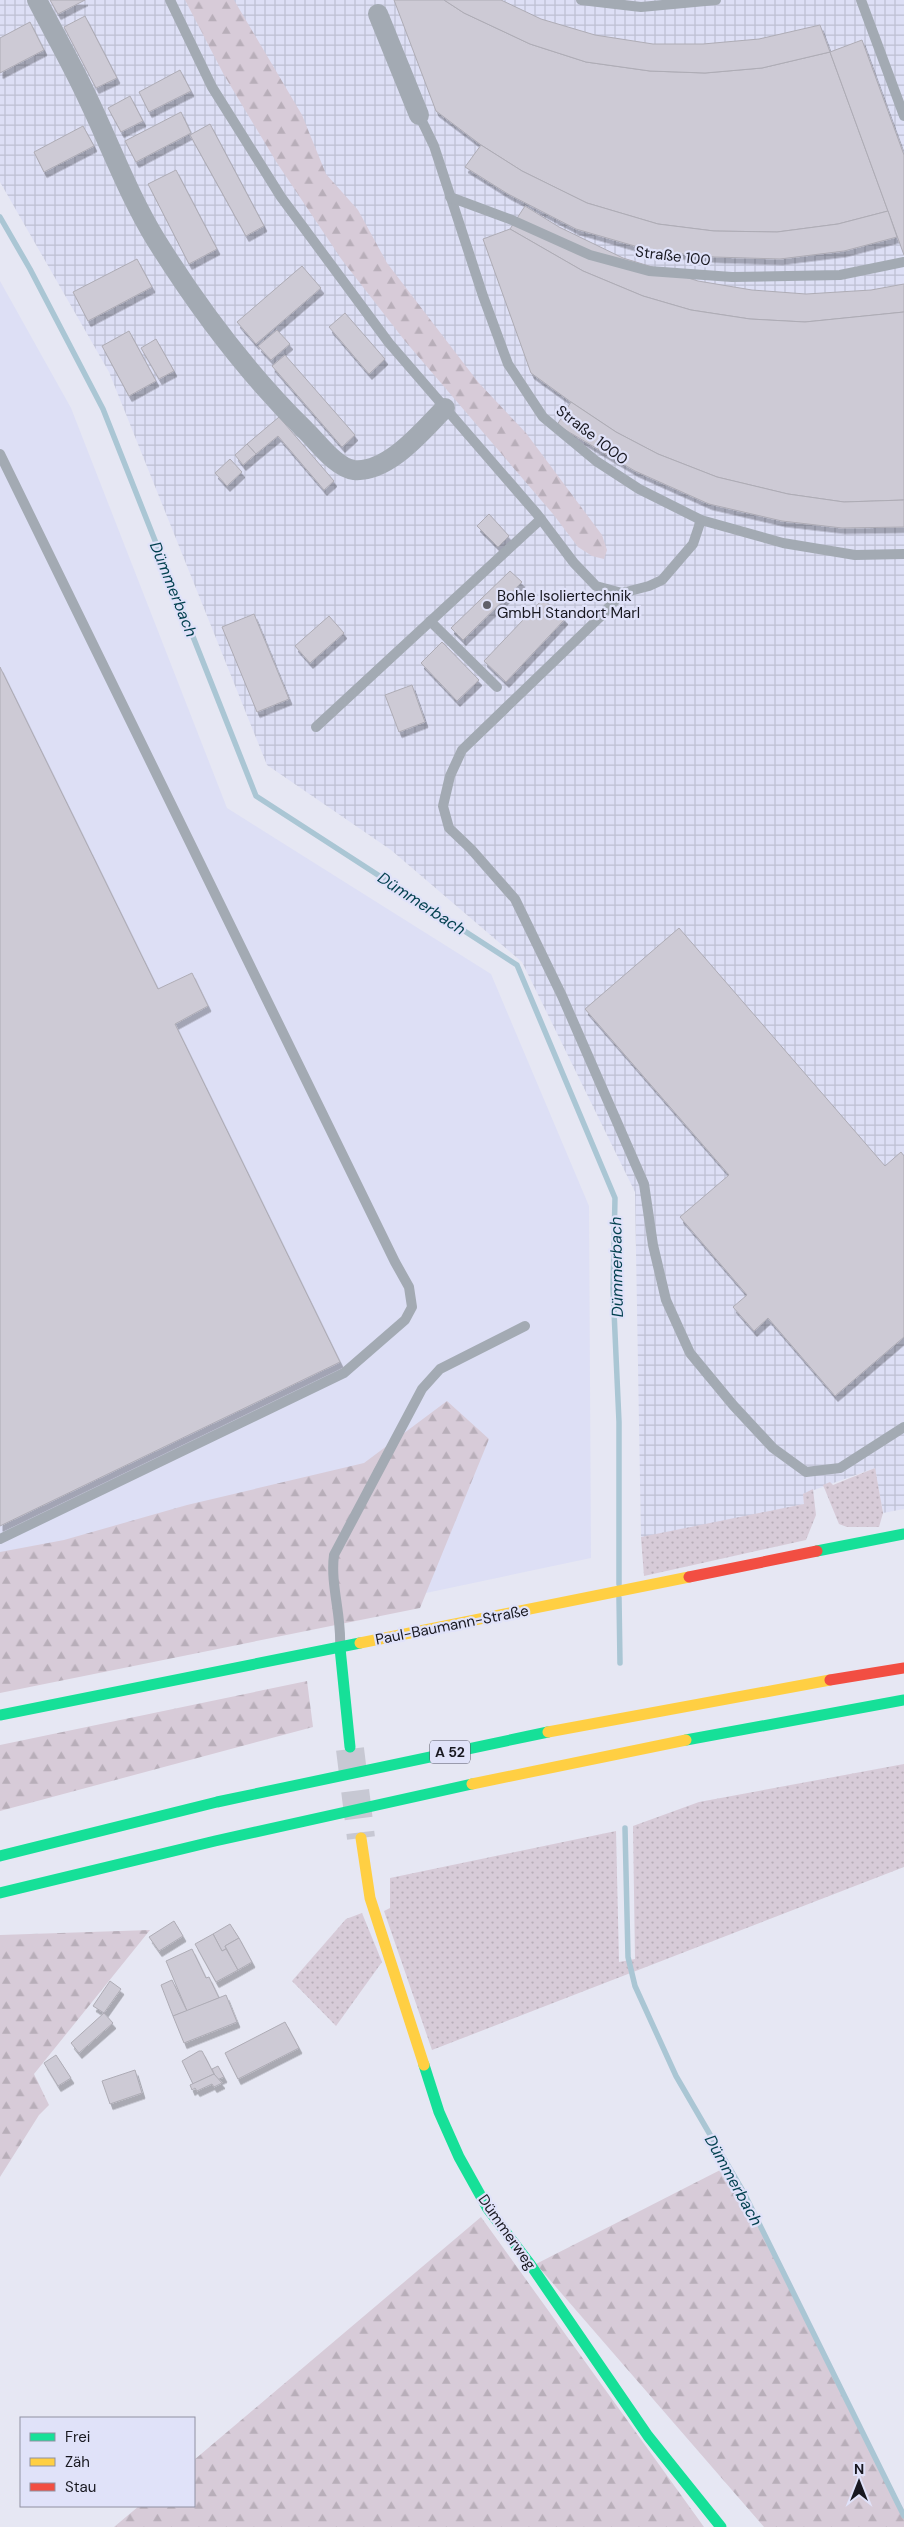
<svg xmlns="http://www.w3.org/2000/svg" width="904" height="2527" font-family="'DM Sans',sans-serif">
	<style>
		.built { fill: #dddff5 }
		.industrial { fill: url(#industrial-grid) }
		.grass { fill: url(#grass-dots) }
		.forest { fill: url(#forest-firs) }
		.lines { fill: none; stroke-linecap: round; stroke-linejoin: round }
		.stream { stroke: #aac6d4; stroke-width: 5.5 }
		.building { fill: #cdcad5; stroke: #aeacb5; filter: url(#shadow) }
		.secondary-tunnel { stroke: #c7c8d3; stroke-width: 28; stroke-dasharray: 28 14; stroke-linecap: butt }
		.lane { stroke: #a3aab3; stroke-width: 10 }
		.street { stroke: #a3aab3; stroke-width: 20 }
		.fast { stroke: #16e098; stroke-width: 11 }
		.slow { stroke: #ffcf43; stroke-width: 11 }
		.jam { stroke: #f24e42; stroke-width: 11 }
		.poi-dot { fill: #60606a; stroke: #e0e2f9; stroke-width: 2 }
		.labels { text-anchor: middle; stroke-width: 4.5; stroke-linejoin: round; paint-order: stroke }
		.shield { fill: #e0e2f9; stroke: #545561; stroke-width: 1 }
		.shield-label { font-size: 14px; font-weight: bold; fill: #181820 }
		.street-label { font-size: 15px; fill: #181820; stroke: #e0e2f9 }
		.poi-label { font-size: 15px; fill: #181820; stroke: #e0e2f9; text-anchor: start }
		.water-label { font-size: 16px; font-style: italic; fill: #003f4e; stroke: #e0e2f9 }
	</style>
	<defs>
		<pattern id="industrial-grid" width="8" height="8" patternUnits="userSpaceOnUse" patternTransform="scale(1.25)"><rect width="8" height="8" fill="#dddff5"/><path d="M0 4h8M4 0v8" fill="none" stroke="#bdbfd2"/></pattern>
		<pattern id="grass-dots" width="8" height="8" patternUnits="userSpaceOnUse" patternTransform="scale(1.25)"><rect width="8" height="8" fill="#d7cbd8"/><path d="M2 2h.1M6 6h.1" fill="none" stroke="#b8aeb9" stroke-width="1.8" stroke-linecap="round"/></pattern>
		<pattern id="forest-firs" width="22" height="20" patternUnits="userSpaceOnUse" patternTransform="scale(1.25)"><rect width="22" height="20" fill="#d7cbd8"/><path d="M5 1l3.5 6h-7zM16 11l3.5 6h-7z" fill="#b8aeb9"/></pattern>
		<filter id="shadow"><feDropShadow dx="3" dy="5.5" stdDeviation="0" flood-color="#0004"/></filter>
	</defs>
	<rect width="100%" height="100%" fill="#e6e7f3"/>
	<polygon class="built" points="0,281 71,408 227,808 491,974 589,1206 591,1558 0,1683"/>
	<polygon class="industrial" points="0,0 904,0 904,1509 883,1513 875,1468 803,1494 804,1504 641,1539 635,1192 522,962 391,850 267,765 109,372 0,182"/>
	<g class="grass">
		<polygon points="875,1468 883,1513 879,1527 847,1527 839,1524 823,1485 830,1482 833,1485"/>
		<polygon points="813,1489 816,1515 806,1540 644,1576 641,1537 804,1504 803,1494"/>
		<polygon points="904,1764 904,1867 432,2050 384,1911 390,1908 390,1878 616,1831 619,1962 635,1959 633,1826 699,1802"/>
		<polygon points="362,1913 382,1962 336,2026 292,1981 346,1919"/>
	</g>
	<g class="forest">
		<polygon points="185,0 234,0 302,115 326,174 358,210 387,263 478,382 526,433 602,535 607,550 604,559 592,556 578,547 553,514 405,341 342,260 277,163 224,75"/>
		<polygon points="447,1401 489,1439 420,1608 0,1693 0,1552 64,1540 187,1505 364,1463"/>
		<polygon points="307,1681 313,1727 0,1811 0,1745"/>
		<polygon points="150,1930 34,2074 49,2105 39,2115 0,2177 0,1935"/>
		<polygon points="730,2165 863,2438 904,2510 904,2527 764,2527 536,2264"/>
		<polygon points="481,2217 704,2527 114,2527 139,2506 194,2506 194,2460"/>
	</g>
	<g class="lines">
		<g class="stream">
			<polyline points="0,217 30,269 103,409 256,796 517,965 615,1198 613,1289 619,1422 619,1584"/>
			<polyline points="619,1598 620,1663"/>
			<polyline points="625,1828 628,1957 635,1986 676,2076 744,2193 904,2516"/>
		</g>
	</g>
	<g class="building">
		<polygon points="50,0 85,0 58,14"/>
		<polygon points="394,0 444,0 464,13 530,44 586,62 650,71 705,73 762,68 830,52 888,211 838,224 777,232 714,231 658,224 587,203 522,171 481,145 436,111"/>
		<polygon points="444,0 501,0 541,19 595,35 653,44 703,44 759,39 820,25 830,52 762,68 705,73 650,71 586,62 530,44 464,13"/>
		<polygon points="85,16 117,78 96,88 64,27"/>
		<polygon points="30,22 44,50 0,73 0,38"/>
		<polygon points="862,40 904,155 904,255 830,52"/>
		<polygon points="180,70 191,91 149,112 139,92"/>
		<polygon points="130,96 143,121 121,132 108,108"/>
		<polygon points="181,112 191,133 136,162 125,141"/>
		<polygon points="210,124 264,226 246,236 190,135"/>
		<polygon points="83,126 94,146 44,172 34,152"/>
		<polygon points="481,145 522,171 587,203 658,224 714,231 777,232 838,224 888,211 897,237 844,251 780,259 714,257 652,251 576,229 508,194 465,167"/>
		<polygon points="176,170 217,249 189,264 148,184"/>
		<polygon points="525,206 559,227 623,258 698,281 752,290 806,294 871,290 904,284 904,312 805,322 750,319 691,310 643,296 583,271 510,229"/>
		<polygon points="510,229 583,271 643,296 691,310 750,319 805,322 904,312 904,500 844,502 788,494 717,477 658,454 616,432 571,402 531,373 483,239"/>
		<polygon points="137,259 152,287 88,321 73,292"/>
		<polygon points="302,266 321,288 256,344 237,322"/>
		<polygon points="345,313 385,359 369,374 329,327"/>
		<polygon points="277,330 290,344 271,360 258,346"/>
		<polygon points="129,331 156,381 129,396 102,346"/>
		<polygon points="156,339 174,371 159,379 141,348"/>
		<polygon points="285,355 355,435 342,447 272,366"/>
		<polygon points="571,402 616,432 658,454 717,477 788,494 844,502 904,500 904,527 842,528 782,521 709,504 635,471 557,425"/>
		<polygon points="279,417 334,481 324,490 278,436 256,454 247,444"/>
		<polygon points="247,444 256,454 243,465 235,455"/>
		<polygon points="230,459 242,472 227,486 215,473"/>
		<polygon points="489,514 509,536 498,547 477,526"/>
		<polygon points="510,571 522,582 463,640 451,628"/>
		<polygon points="543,599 565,619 506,682 484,661"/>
		<polygon points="254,614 289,699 257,712 222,627"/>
		<polygon points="329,616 344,633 310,663 295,646"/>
		<polygon points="442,642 479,680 457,701 421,663"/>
		<polygon points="0,667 158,989 192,973 208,1006 175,1024 340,1362 0,1526"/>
		<polygon points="412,685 425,722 399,732 385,695"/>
		<polygon points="679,928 885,1166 901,1152 904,1156 904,1337 835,1396 768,1318 754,1331 733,1307 747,1295 680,1217 729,1175 585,1009"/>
		<polygon points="174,1921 183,1936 159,1951 149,1937"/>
		<polygon points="230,1924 239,1938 225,1946 226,1949 222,1951 213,1934"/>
		<polygon points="213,1934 222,1951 226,1949 238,1970 216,1982 195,1944"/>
		<polygon points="239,1938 252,1962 238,1970 225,1946"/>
		<polygon points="192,1949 206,1978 209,1977 219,1998 187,2011 166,1961"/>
		<polygon points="172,1980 187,2011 173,2016 161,1985"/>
		<polygon points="110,1981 121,1989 104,2013 93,2006"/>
		<polygon points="226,1995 237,2022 184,2043 173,2016"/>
		<polygon points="104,2013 113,2023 79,2053 71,2043"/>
		<polygon points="285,2022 299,2048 238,2079 225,2053"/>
		<polygon points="199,2051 202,2051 214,2074 193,2084 182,2061"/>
		<polygon points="56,2055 71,2078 58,2086 44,2063"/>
		<polygon points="218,2066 224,2077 217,2080 212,2069"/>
		<polygon points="135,2070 142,2093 110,2104 102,2081"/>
		<polygon points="214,2074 222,2083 214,2087 212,2084 197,2091 195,2088 192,2090 190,2085"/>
	</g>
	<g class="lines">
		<polyline class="secondary-tunnel" points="350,1749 361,1838"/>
		<g class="lane">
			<polyline points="170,0 212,87 281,197 389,343 537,514 574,563 596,586 622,593 649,586 662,580 693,544 701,520"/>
			<polyline points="581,0 641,7 716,0"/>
			<polyline points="861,0 904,116"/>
			<polyline points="419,115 434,146 483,296 508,364 543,417 596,461 639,489 701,520 783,543 855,555 904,554"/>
			<polyline points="450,197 512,220 590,255 649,271 732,277 840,275 904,262"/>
			<polyline points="0,454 395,1262 409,1287 412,1307 405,1320 344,1373 0,1539"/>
			<polyline points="622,593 599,618 462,750 450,776 443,806 449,828 471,849 515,899 562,996 644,1184 653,1245 666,1300 690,1353 733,1405 773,1448 806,1472 840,1468 904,1427"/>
			<polyline points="430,621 497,687"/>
			<polyline points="316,727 541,519"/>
			<path d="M340 1647C342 1616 330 1585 334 1555L422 1389 440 1369 525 1326"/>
		</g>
		<g class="street">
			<path d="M37 0C54 33 73 66 89 101 111 147 129 196 156 240 199 309 247 373 305 430 318 442 336 468 354 470 389 473 423 430 445 408"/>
			<polyline points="378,14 419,115"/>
		</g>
		<g class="fast">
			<polyline points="817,1551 904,1534"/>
			<polyline points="340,1648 350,1747"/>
			<polyline points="0,1715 360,1643"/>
			<polyline points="686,1740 904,1700"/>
			<polyline points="0,1856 217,1802 548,1732"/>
			<polyline points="0,1893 215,1841 472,1784"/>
			<polyline points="424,2065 439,2112 459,2157 488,2209 530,2264 648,2436 721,2527"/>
		</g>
		<g class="slow">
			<polyline points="360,1643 689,1577"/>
			<polyline points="548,1732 830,1680"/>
			<polyline points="472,1784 686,1740"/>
			<polyline points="361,1838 370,1898 424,2065"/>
		</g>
		<g class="jam">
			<polyline points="689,1577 817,1551"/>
			<polyline points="830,1680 904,1668"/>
		</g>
	</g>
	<circle class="poi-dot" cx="487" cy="605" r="5"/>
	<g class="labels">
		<rect class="shield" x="430" y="1740.5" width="40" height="23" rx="4"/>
		<g class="shield-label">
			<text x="450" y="1757">A 52</text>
		</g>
		<g class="street-label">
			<text transform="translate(673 256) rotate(7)" y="5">Straße 100</text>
			<text transform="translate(592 435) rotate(38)" y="5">Straße 1000</text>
			<text transform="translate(452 1625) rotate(-11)" y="5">Paul-Baumann-Straße</text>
			<text transform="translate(507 2232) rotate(55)" y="5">Dümmerweg</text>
		</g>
		<g class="poi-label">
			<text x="497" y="601">Bohle Isoliertechnik<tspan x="497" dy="17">GmbH Standort Marl</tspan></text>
		</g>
		<g class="water-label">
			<text transform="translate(174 589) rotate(68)" y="6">Dümmerbach</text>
			<text transform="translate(422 903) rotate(33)" y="6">Dümmerbach</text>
			<text transform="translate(616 1267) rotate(-91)" y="6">Dümmerbach</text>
			<text transform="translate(734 2180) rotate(61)" y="6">Dümmerbach</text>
		</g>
	</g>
	<rect x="20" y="2417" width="175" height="90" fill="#e0e2f9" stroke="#9091a2"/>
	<rect x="30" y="2433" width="25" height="8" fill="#16e098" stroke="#9091a2"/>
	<text x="65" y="2442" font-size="15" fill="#181820">Frei</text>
	<rect x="30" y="2458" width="25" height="8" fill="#ffcf43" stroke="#9091a2"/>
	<text x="65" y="2467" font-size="15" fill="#181820">Zäh</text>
	<rect x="30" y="2483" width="25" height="8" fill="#f24e42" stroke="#9091a2"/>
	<text x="65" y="2492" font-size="15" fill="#181820">Stau</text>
	<g transform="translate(859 2482)" stroke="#e0e2f9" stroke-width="4" paint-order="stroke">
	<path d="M0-4L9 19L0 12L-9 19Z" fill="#181820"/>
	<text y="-8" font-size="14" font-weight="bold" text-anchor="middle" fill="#181820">N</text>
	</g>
</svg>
